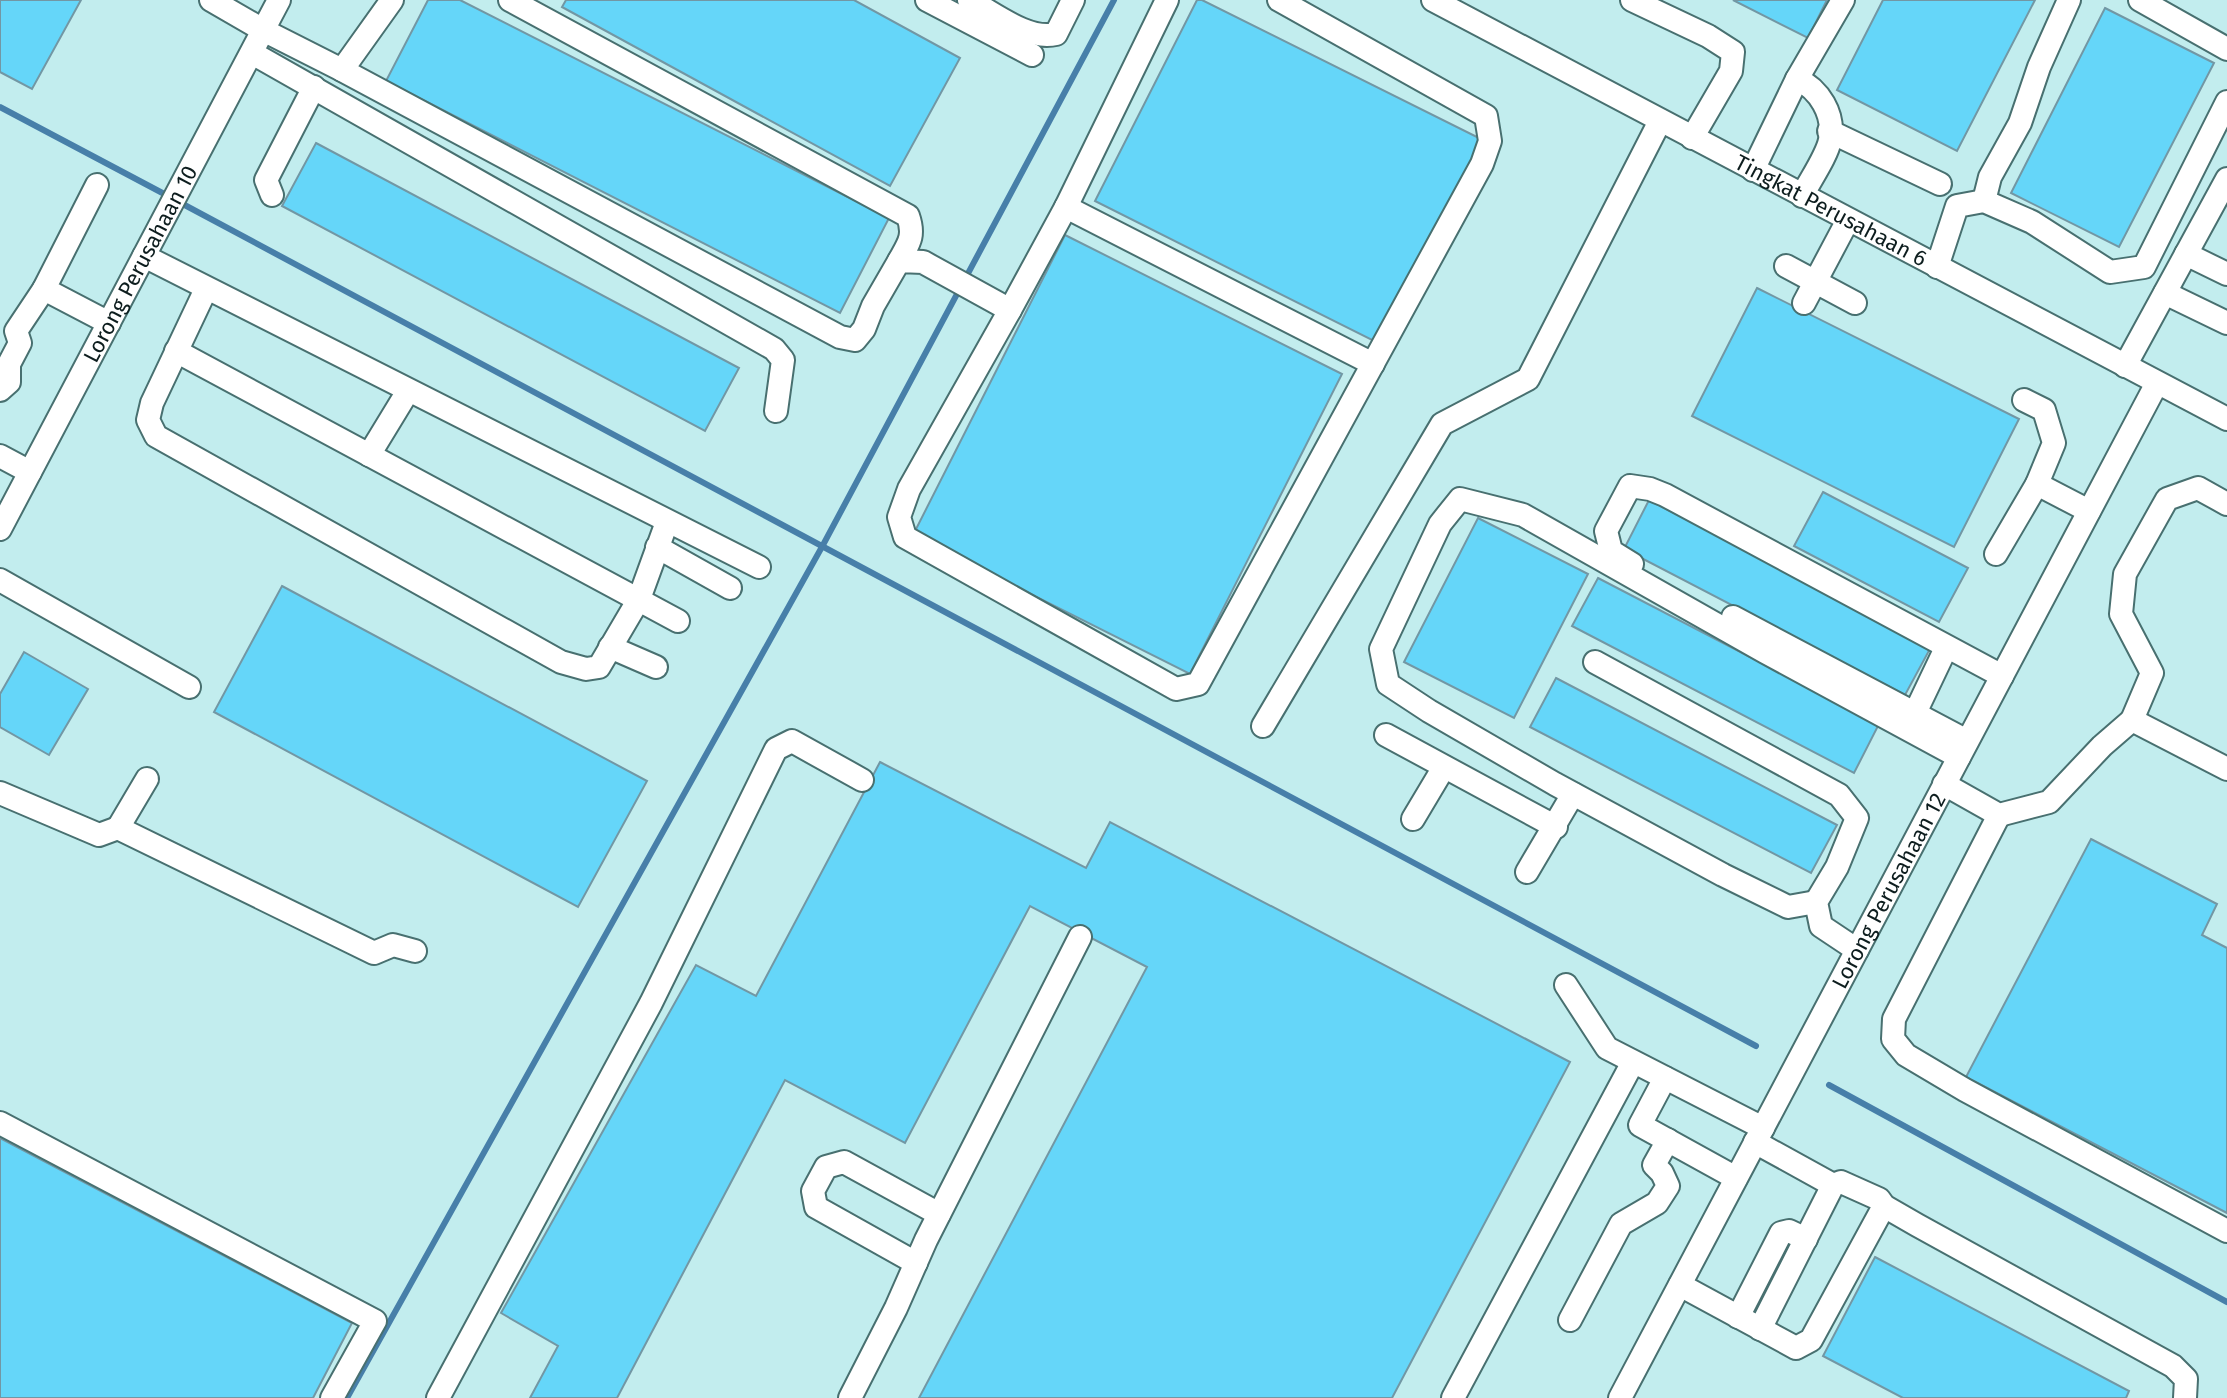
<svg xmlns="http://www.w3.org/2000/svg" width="2227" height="1398" font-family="'Fira Sans',sans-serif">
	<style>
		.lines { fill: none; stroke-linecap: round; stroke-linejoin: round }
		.stream { stroke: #477fa9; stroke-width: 6 }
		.building { fill: #65d6f9; stroke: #7297a4; stroke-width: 2 }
		.minor-casing { stroke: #487070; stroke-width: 26 }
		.minor { stroke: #fff; stroke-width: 22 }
		.labels { text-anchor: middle; stroke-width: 6; stroke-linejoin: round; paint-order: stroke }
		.street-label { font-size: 22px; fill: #0d1d1e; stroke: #c2edee }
	</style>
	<rect width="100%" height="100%" fill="#c2edee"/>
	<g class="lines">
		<g class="stream">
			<polyline points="0,107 170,197"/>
			<polyline points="179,202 1756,1046"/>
			<polyline points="1829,1085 2227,1302"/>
			<polyline points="347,1398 823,545 1114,0"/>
		</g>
	</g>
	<g class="building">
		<polygon points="0,0 81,0 32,89 0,72"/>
		<polygon points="428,0 460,0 889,218 840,313 386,81"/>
		<polygon points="566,0 854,0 960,58 890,186 562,7"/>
		<polygon points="1197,0 1202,0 1483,140 1380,344 1095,201"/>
		<polygon points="1733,0 1827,0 1808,38"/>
		<polygon points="1883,0 2035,0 1957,151 1837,90"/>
		<polygon points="2105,8 2214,63 2119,247 2011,193"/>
		<polygon points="316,143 739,368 705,431 282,206"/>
		<polygon points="1065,235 1342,374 1190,674 913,535"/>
		<polygon points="1757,288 2019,419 1954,547 1692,416"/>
		<polygon points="1823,492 1968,568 1939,622 1794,546"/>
		<polygon points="1649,500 1931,647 1905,695 1624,549"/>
		<polygon points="1478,518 1588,574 1514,718 1404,662"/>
		<polygon points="1598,578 1879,724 1854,773 1572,626"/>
		<polygon points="282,586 647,781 578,907 214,712"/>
		<polygon points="24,652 88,689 49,755 0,727 0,694"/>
		<polygon points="1556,678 1837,825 1811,873 1530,727"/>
		<polygon points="880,762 1086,868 1110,822 1570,1062 1392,1398 919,1398 1147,967 1030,906 905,1143 785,1080 617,1398 530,1398 558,1346 501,1313 696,965 756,996"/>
		<polygon points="2091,839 2217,904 2202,935 2227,948 2227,1213 1966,1077"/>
		<polygon points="0,1138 352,1323 313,1398 0,1398"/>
		<polygon points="1875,1257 2129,1391 2126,1398 1903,1398 1823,1356"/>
	</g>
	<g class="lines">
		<defs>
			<g id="minor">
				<polyline points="211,0 263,30 342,70 392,0"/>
				<path d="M510 0 908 216C915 236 909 243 899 261"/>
				<polyline points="927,0 1032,55"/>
				<path d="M969 0C994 13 1028 41 1056 34L1073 0"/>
				<path id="s1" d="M1433 0 2227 419"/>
				<polyline points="1632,0 1708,36 1733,52 1731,71 1692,138"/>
				<polyline points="2140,0 2227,49"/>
				<polyline points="252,53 774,349 783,360 776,411"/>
				<polyline points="342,70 840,337 855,340 864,329 873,306 899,261 923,262 1010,310 909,489 899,517 905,537 1176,689 1198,684 1482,164 1490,141 1486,116 1279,0"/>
				<polyline points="1829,131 1940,184"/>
				<polyline points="1753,170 1797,79"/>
				<polyline points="97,185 44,289 109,323"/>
				<polyline points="272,195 266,180 314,87"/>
				<path d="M1802 196C1810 180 1827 156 1830 140 1835 114 1819 89 1797 79L1843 0"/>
				<polyline points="1984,201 1990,177 2020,123 2039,67 2069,0"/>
				<polyline points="1066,207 1373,364"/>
				<polyline points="2186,254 2227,274"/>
				<polyline points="144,256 759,567"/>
				<polyline points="1786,266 1855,303"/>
				<polyline points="1937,267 1957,206 1984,201 2032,222 2110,272 2144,267 2227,102"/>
				<polyline points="206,289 152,403 148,420 156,436 561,662 586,669 599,667 639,599 667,522"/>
				<polyline points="2165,293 2227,323"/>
				<polyline points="1804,303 1848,220"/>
				<polyline points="1010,310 1066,207 1167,0"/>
				<polyline points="176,351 678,621"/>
				<polyline points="2125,366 2227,179"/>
				<polyline points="0,390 9,382 9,364 20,343 16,331 44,289"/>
				<polyline points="2024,400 2044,410 2054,443 2037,484 2089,511"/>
				<polyline points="369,455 408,391"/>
				<polyline points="0,456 30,472"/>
				<path id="s2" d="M0 529 279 0"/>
				<polyline points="657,547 730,588"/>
				<polyline points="1996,554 2037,484"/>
				<polyline points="1632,564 1611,551 1606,531 1630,486 1650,489 1665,495 2002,676"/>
				<polyline points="0,580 189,687"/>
				<polyline points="1733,617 1967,741"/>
				<polyline points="610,647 656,667"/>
				<polyline points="1595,662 1839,795 1857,818 1837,867 1816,902 1821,926 1857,950"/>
				<polyline points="1915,713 1946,648"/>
				<polyline points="2132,720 2152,673 2121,614 2125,574 2167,499 2198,488 2227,504"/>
				<polyline points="1263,726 1442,424 1528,379 1660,121"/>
				<polyline points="1386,735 1556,827"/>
				<polyline points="1944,784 1999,815 2049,802 2102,746 2132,720 2227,769"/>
				<polyline points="0,793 99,835 118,828 374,953 393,945 415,951"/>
				<polyline points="1999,815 1894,1019 1893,1039 1906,1055 1965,1090 2227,1231"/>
				<polyline points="1413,819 1444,767"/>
				<polyline points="118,828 147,779"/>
				<polyline points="1527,872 1573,794"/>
				<polyline points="1816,902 1788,907 1723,875 1555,784 1429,711 1388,684 1381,649 1440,524 1460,499 1523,515 1765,652 1959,757"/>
				<polyline points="1566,985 1607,1048 1763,1128"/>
				<polyline points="1665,1078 1640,1125 1736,1178"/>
				<polyline points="0,1123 375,1321 332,1398"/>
				<polyline points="1755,1142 1833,1185"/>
				<polyline points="916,1263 816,1207 813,1191 826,1167 844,1162 939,1214"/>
				<polyline points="1680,1285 1796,1348 1811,1340 1884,1206"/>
				<polyline points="1738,1317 1781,1233 1789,1231 1806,1239"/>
				<polyline points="1570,1320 1621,1224 1657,1203 1668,1186 1662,1173 1654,1165 1668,1140"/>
				<polyline points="1760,1329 1833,1185 1841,1182 1879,1199 1884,1206 1917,1225 2173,1366 2186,1379 2185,1398"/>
				<polyline points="438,1398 651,1003 776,749 792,741 862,780"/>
				<polyline points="850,1398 896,1308 926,1240 1080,937"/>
				<polyline points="1453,1398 1633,1062"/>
				<path id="s3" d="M1620 1398 2157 383"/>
			</g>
		</defs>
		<use href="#minor" class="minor-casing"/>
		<use href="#minor" class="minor"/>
	</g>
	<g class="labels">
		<g class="street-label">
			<text dy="8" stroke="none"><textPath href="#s1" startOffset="450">Tingkat Perusahaan 6</textPath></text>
			<text dy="8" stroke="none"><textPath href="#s2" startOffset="300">Lorong Perusahaan 10</textPath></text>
			<text dy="8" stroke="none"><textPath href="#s3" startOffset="574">Lorong Perusahaan 12</textPath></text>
		</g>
	</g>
</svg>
